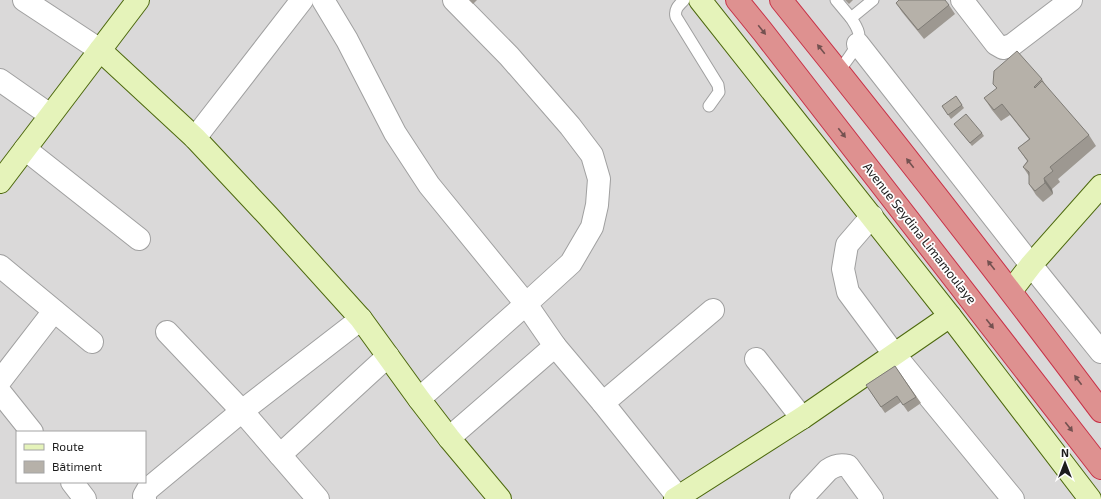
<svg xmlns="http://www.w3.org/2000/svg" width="1101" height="499" font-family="'Exo 2',sans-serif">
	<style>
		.residential { fill: #dad9d9; fill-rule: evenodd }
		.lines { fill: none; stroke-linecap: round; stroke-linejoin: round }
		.lane-casing { stroke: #a0a0a0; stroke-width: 13 }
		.street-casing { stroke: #a0a0a0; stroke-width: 24 }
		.secondary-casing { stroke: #4d690e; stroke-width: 24 }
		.highway-casing { stroke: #c83248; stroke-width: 24 }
		.lane { stroke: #fff; stroke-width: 11 }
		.street { stroke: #fff; stroke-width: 22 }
		.secondary { stroke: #e5f3ba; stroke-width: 22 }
		.highway { stroke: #de9190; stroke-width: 22 }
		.wall { fill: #9d9891 }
		.shaded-wall { fill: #7f7c76 }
		.building { fill: #b6b1a9; stroke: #7f7c76 }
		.oneway { fill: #735150 }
		.labels { text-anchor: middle; stroke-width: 3.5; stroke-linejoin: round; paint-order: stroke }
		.street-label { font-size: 13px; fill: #1c1c1c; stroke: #fff }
	</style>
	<rect width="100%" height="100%" fill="#edebe3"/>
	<path class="residential" d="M0 0H1101V499H0ZM17 432H145V482H17Z"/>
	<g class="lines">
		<defs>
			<g id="lane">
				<path d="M684 0C679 5 674 9 676 17L718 85 719 92 709 106"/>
				<polyline points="836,0 851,18"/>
				<path d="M839 71C845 62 859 47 859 36 859 29 854 23 851 18L873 0"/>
			</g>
			<g id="street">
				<polyline points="24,0 100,50"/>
				<polyline points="323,0 347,40 395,133 429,185 526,304 419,399"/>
				<polyline points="962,0 996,44 1003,48 1012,45 1071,0"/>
				<polyline points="858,44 1031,265 1101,352"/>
				<polyline points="0,80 50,115"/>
				<polyline points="195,138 302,0"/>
				<polyline points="25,149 139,239"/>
				<polyline points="872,216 847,245 843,269 848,292 894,354 1013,499"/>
				<polyline points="0,266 92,342"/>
				<polyline points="167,332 242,411 318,499"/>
				<polyline points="555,346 603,403 678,497"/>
				<polyline points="756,359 802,418"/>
				<polyline points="0,381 54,311"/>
				<polyline points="0,392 32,432"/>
				<polyline points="603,403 713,310"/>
				<polyline points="449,438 555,346 526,304 571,263 592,227 597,205 599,179 592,155 570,126 509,56 454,0"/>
				<polyline points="280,455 388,356"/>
				<polyline points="72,482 85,499"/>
				<polyline points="145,499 144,496 148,489 242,411 361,319"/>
				<path d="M801 499 828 470C835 465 840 464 848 466L872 499"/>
			</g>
			<g id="secondary">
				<polyline points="700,0 950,316 1090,499"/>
				<polyline points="100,50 195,138 269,217 361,319 419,399 449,438 500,499"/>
				<polyline points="0,182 138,0"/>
				<polyline points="1011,291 1031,265 1101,186"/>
				<polyline points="675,499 802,418 950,316"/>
			</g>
			<g id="highway">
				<polyline points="737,0 763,32 1101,468"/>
				<path d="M781 0C890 135 997 272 1101 411"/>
			</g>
		</defs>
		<use href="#lane" class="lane-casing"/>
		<use href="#street" class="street-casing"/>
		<use href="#secondary" class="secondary-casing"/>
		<use href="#highway" class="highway-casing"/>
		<use href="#lane" class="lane"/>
		<use href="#street" class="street"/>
		<use href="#secondary" class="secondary"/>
		<use href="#highway" class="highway"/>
	</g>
	<g class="wall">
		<polygon points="469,0 477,0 473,4"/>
		<polygon points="845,0 853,0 849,4"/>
		<polygon points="896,3 949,5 955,14 924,39 902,12"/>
		<polygon points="1042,79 1048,89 1089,135 1096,146 1058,179 1060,182 1052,189 1053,194 1043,202 1036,195 1029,184 1029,176 1023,167 1027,161 1018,148 1029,139 1010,115 1001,121 992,110 984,98 997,89 993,84"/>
		<polygon points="956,96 964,108 951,119 942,106"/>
		<polygon points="954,124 982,133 984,136 972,146"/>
		<polygon points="895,366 921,403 908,412 901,402 885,413 866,385"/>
	</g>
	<polygon class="shaded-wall" points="1044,178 1052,189 1053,194 1045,183"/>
	<g class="building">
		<polygon points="899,0 945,0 949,5 918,30 896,3"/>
		<polygon points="1017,51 1042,79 1034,87 1035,88 1042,81 1089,135 1050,167 1053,171 1044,178 1045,183 1035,191 1029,184 1029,172 1023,167 1028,161 1018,148 1030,139 1002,104 994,110 984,98 997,88 993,84 994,71"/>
		<polygon points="956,96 962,105 948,115 942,106"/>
		<polygon points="966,114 982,133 970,143 954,124"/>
		<polygon points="895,366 916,397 903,405 897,396 881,407 866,385"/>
	</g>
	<defs><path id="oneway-solid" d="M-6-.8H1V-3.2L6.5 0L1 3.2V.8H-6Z"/></defs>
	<g class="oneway">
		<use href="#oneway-solid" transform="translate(762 30) rotate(51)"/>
		<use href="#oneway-solid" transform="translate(821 49) rotate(-129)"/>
		<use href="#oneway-solid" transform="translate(842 133) rotate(52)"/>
		<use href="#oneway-solid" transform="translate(910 163) rotate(-128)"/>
		<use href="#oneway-solid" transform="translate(991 265) rotate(-128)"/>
		<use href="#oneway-solid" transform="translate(990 324) rotate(52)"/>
		<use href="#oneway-solid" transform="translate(1078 380) rotate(-127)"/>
		<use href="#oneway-solid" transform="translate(1069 427) rotate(52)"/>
	</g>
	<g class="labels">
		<g class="street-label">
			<text transform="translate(920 233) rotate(52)" y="5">Avenue Seydina Limamoulaye</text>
		</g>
	</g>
	<rect x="16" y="431" width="130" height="52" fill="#ffffff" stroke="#a4a4a4"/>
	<rect x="24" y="444" width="20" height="6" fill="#e5f3ba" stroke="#a4a4a4"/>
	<text x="52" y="451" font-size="12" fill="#1c1c1c">Route</text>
	<rect x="24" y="461" width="20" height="12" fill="#b6b1a9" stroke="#a4a4a4"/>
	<text x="52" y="471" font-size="12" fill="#1c1c1c">Bâtiment</text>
	<g transform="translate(1065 463)" stroke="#ffffff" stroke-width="3" paint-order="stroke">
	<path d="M0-3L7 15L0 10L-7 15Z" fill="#1c1c1c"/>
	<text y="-6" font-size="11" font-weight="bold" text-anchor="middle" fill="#1c1c1c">N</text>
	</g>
</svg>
